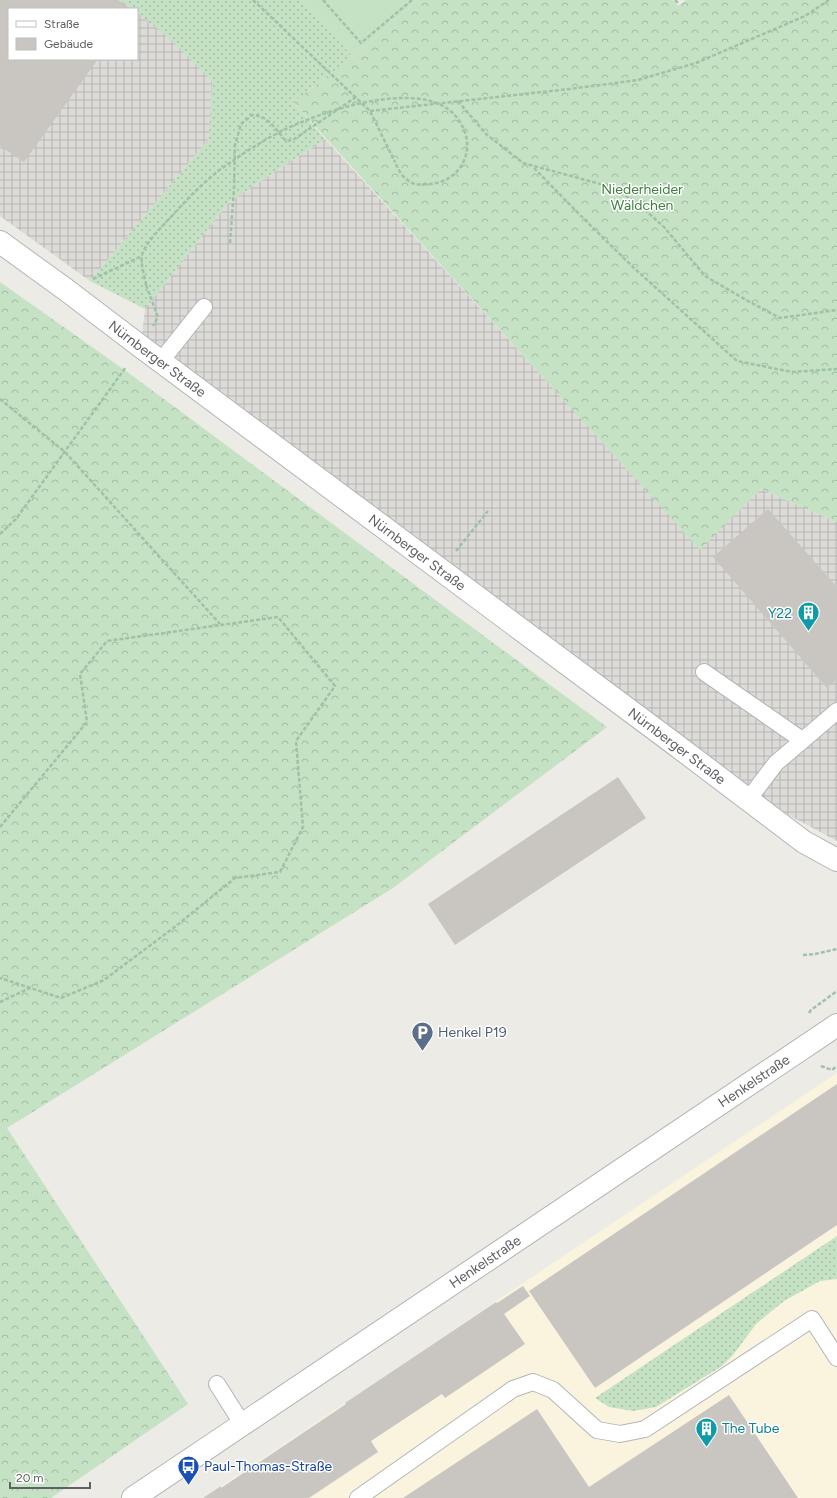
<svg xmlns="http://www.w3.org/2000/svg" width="837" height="1498" font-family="Figtree,sans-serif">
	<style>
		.commercial { fill: #faf3de }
		.industrial { fill: url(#industrial-grid); fill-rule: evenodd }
		.grass { fill: url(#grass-dots) }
		.forest { fill: url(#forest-crowns) }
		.garden { fill: #c5e2c5 }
		.building { fill: #c9c6c2 }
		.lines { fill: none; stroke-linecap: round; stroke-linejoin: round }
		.lane-casing { stroke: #b2b5b8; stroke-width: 18 }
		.secondary-casing { stroke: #b2b4b8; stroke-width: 24 }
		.path { stroke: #9ec2a8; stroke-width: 2.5; stroke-dasharray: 4 2; stroke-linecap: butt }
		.lane { stroke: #fff; stroke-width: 16 }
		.secondary { stroke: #fff; stroke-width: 22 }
		.path-bridge { stroke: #9ec2a8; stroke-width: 2.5; stroke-dasharray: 4 2; stroke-linecap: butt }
		.labels { text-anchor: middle; stroke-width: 3; stroke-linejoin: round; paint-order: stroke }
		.park-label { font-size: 14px; fill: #3f8041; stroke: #fff }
		.street-label { font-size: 14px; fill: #5d6064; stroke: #fff }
		.culture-label { font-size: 14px; fill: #0d838f; stroke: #fff; text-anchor: end }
		.service-label { font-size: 14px; fill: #4e5e75; stroke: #fff; text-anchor: start }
		.transit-label { font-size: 14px; fill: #164399; stroke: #fff; text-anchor: start }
	</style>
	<defs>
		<pattern id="industrial-grid" width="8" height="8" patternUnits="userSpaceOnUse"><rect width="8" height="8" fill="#dcdbd7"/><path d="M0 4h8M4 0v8" fill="none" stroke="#b6b5b2"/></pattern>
		<pattern id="grass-dots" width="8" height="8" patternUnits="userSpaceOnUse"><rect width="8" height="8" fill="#c5e2c5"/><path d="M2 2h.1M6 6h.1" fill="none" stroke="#a3bba4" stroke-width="1.8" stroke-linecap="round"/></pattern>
		<pattern id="forest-crowns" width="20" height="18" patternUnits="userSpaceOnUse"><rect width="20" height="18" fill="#c5e2c5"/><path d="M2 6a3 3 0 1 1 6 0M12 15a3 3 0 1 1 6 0" fill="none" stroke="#a3bba4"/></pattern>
	</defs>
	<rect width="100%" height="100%" fill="#edebe5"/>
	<polygon class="commercial" points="837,1073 837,1498 204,1498 529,1279"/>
	<g class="industrial">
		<path d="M0 0H209L280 81 209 139 90 281 0 216ZM9 9H137V59H9Z"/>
		<polygon points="325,139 700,549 761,489 837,522 837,841 766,803 141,343 145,309 229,202"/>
	</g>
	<g class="grass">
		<polygon points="120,0 302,0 353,57 293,102 325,139 229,202 145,309 90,281 209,139 212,81 173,42 137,12 137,9 133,9"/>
		<polygon points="837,1236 837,1279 820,1281 784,1301 756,1324 733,1355 722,1366 656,1407 633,1411 609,1407 595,1398"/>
	</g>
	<g class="forest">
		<polygon points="418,0 673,0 678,6 686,0 837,0 837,522 761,489 700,550 293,102 353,57"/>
		<polygon points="0,282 126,371 607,727 393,888 7,1128 188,1404 51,1498 0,1498"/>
	</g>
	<polygon class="garden" points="302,0 418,0 353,57"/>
	<g class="building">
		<polygon points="0,0 118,0 131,9 9,9 9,59 98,59 24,162 0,146"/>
		<polygon points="768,509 837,587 837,679 827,688 713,557"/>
		<polygon points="618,777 646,818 455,945 428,904"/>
		<polygon points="837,1084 837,1225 595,1388 529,1291"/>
		<polygon points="523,1286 530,1296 504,1314 525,1344 445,1398 442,1394 371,1441 378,1452 309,1498 203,1498 221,1486 221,1488 346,1404 345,1403 496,1302 497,1303"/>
		<polygon points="729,1395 798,1498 403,1498 537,1409 589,1487"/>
	</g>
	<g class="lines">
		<defs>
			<g id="lane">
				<polyline points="161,361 204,307"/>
				<polyline points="704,672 802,740"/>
				<polyline points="748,800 776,763 837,711"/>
				<polyline points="217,1384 243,1425"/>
				<polyline points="358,1498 513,1389 533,1382 553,1390 597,1430 620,1434 645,1429 812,1319 837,1358"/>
			</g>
			<g id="secondary">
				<path id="s1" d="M0 242 65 289 140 346 672 742 804 842 837 860"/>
				<path id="s2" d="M133 1498 837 1025"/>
			</g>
		</defs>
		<use href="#lane" class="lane-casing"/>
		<use href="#secondary" class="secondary-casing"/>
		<g class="path">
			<polyline points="253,0 370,111 395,162"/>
			<polyline points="323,0 361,43 412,0"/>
			<polyline points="675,0 677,2 679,0"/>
			<polyline points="458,101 486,134 523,163 604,185 634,200 664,227 705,276 748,301 780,318 837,310"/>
			<polyline points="370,111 570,89 638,80 696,63 805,16 829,0"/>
			<polyline points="534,168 581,216 634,268 737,361 792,372 837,369"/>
			<path d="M230 243 234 189 235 145 241 124 252 115C268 115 276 130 286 141L293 140 356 97"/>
			<polyline points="93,279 142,256"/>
			<polyline points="146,285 158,317 153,326"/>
			<polyline points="0,399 65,452 220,624"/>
			<polyline points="0,534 16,519 126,367"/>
			<polyline points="456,551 488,511"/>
			<polyline points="0,827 87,722 80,674 107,641 278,617 335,686 296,741 303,827 280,872 235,878 176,926 104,980 61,998 0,978"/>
			<polyline points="803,955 815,954 837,949"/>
			<polyline points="0,1002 30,988"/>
			<polyline points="809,1013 811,1010 837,991"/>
			<polyline points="821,1066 832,1070 837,1066"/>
		</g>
		<use href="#lane" class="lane"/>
		<use href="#secondary" class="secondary"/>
		<path class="path-bridge" d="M146 285C145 277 140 264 142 255 144 245 163 225 171 217 189 197 206 179 228 164 251 148 276 132 302 122 340 106 433 77 460 122 478 150 460 184 427 184 421 185 414 185 409 181 402 177 398 169 395 162"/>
	</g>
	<defs>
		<symbol id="building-pin" viewBox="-11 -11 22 30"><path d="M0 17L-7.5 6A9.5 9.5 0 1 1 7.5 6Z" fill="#0f9aa8" stroke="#fff"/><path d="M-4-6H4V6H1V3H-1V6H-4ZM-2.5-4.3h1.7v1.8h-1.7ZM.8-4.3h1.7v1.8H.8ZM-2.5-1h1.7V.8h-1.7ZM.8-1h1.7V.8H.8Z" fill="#fff"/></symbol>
		<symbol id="parking-pin" viewBox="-11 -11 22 30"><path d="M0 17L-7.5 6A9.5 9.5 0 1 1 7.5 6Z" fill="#5c6f8a" stroke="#fff"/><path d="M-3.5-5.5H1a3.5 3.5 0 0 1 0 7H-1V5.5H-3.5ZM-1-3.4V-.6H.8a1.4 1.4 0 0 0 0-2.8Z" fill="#fff"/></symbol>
		<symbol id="bus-pin" viewBox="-11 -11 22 30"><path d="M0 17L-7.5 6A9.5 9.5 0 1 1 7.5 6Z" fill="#1a4fb4" stroke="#fff"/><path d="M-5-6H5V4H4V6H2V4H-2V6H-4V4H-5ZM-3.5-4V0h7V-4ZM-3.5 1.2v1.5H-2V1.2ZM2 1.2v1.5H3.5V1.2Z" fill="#fff"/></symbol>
	</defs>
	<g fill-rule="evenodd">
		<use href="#building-pin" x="796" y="600" width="25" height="34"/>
		<use href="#parking-pin" x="410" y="1020" width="25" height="34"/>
		<use href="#building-pin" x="694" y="1416" width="25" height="34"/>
		<use href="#bus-pin" x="176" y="1454" width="25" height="34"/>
	</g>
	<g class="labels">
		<g class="park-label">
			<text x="642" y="194">Niederheider<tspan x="642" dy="16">Wäldchen</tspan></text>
		</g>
		<g class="street-label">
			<text dy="5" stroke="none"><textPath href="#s1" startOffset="196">Nürnberger Straße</textPath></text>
			<text dy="5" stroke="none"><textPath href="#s1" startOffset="520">Nürnberger Straße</textPath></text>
			<text dy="5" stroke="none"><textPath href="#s1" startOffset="844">Nürnberger Straße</textPath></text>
			<text dy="5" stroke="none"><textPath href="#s2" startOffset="748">Henkelstraße</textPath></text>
			<text dy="5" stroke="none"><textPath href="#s2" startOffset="424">Henkelstraße</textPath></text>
		</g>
		<g class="culture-label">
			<text x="792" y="618">Y22</text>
			<text x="722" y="1433" text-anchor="start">The Tube</text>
		</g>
		<g class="service-label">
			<text x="438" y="1037">Henkel P19</text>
		</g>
		<g class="transit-label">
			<text x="204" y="1471">Paul-Thomas-Straße</text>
		</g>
	</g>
	<rect x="8" y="8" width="130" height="52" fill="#ffffff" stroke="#bebfc1"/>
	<rect x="16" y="21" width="20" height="6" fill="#ffffff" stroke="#bebfc1"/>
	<text x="44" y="28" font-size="12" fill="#5d6064">Straße</text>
	<rect x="16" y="38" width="20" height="12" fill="#c9c6c2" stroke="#bebfc1"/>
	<text x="44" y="48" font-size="12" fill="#5d6064">Gebäude</text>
	<path d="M10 1482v6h80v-6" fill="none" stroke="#5d6064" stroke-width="2"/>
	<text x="16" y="1482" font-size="12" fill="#5d6064" stroke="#ffffff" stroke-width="3" paint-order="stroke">20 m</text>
</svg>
